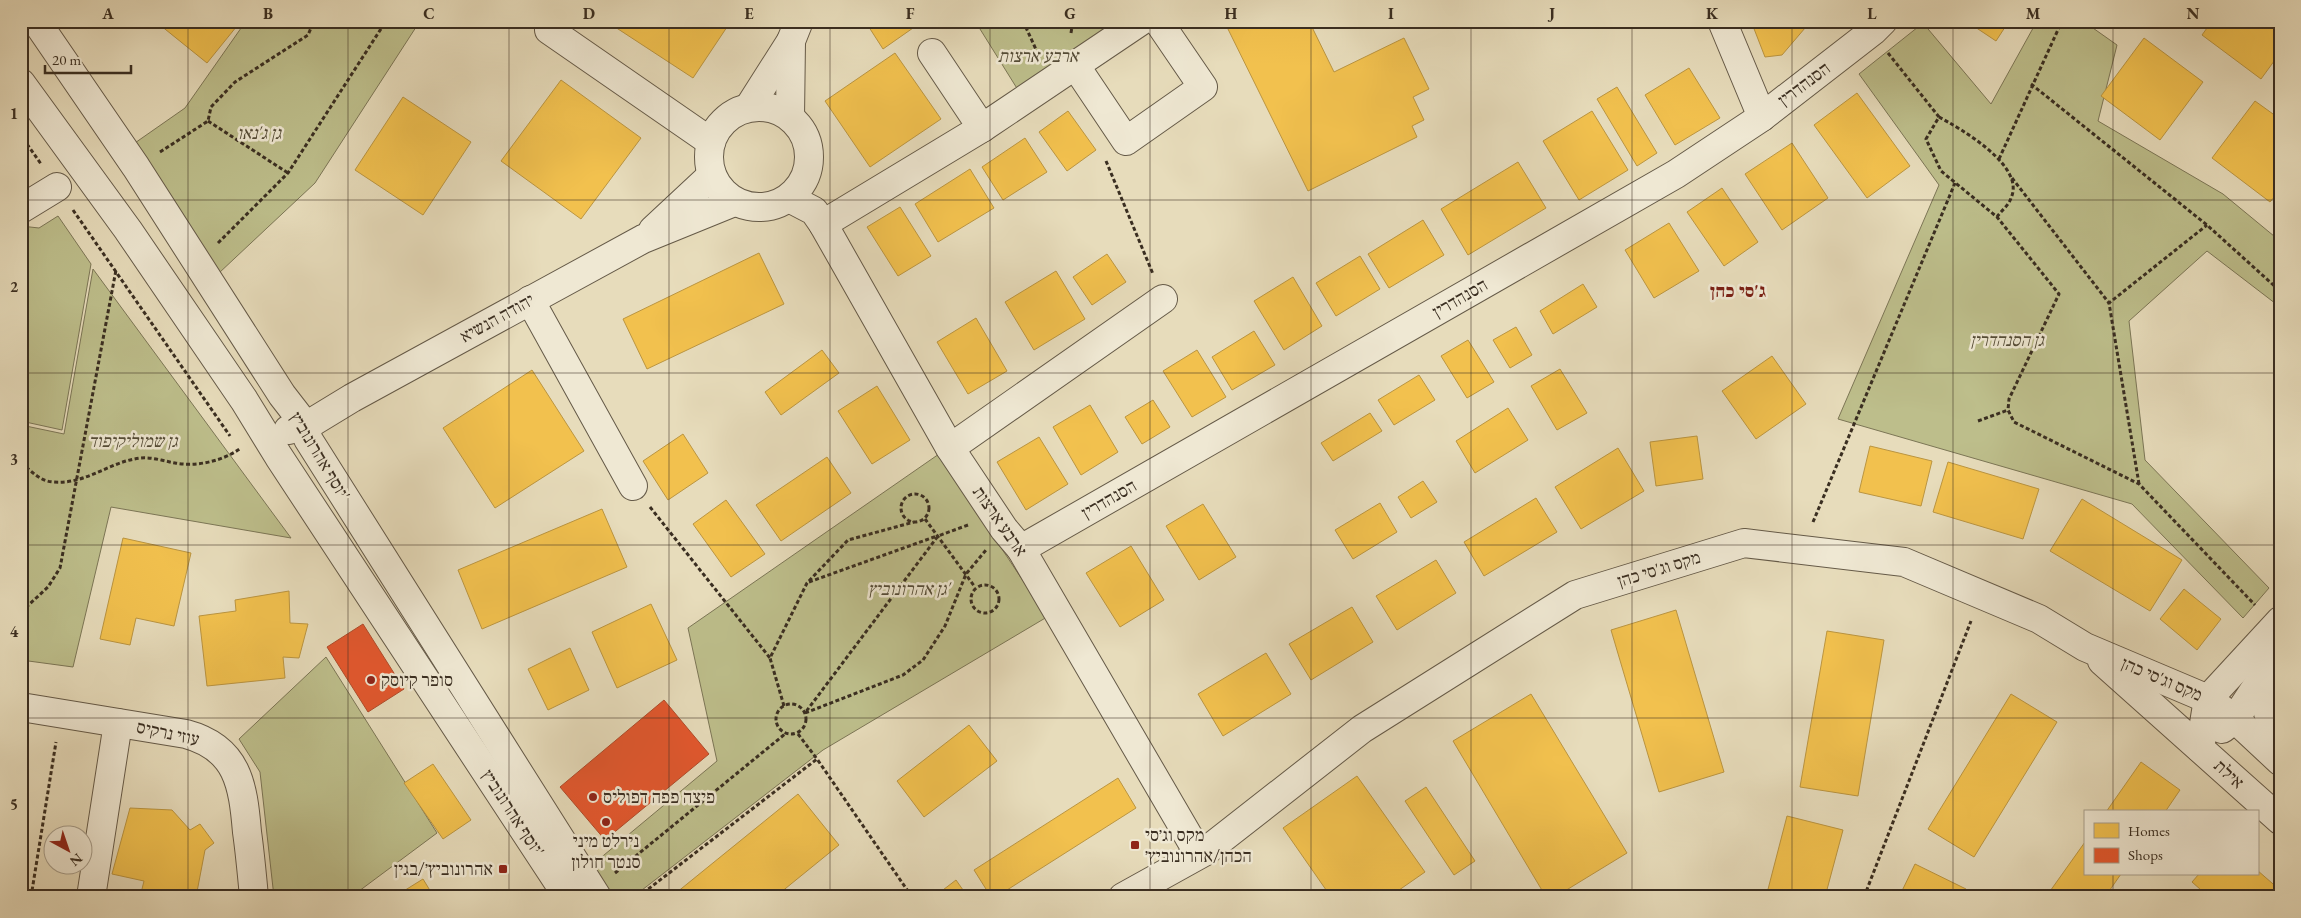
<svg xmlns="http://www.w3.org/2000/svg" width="2301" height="918" font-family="'EB Garamond','Frank Ruhl Libre',serif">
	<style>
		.green { fill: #bdbe8b; stroke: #7c7656 }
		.homes { fill: #f2c14e; stroke: #bb9540 }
		.shops { fill: #e4572e; stroke: #b14b2a }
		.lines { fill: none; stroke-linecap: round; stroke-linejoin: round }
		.minor-casing { stroke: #655a48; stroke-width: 30 }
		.path { stroke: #3a2e21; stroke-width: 3; stroke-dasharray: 4 2.5; stroke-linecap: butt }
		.minor { stroke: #efe8d3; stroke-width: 28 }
		.grid { fill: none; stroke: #3a2e21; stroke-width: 1; stroke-opacity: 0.55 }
		.poi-dot { fill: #8f2418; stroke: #efe8d3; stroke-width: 2 }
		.labels { text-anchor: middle; stroke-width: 5; stroke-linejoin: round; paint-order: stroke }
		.park-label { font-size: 18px; font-style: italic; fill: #544b36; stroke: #efe8d3 }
		.street-label { font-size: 18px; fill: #3a2e21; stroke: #efe8d3 }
		.poi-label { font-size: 18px; fill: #3a2e21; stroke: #efe8d3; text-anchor: start }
		.neighbourhood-label { font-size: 19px; font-weight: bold; fill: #7a1f14; stroke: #efe8d3 }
		.neatline { fill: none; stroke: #3a2e21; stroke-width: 2 }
		.grid-label { font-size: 16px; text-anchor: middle; font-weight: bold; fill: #3a2e21 }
	</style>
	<rect width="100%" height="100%" fill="#e7dcbb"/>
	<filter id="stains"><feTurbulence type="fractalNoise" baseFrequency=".004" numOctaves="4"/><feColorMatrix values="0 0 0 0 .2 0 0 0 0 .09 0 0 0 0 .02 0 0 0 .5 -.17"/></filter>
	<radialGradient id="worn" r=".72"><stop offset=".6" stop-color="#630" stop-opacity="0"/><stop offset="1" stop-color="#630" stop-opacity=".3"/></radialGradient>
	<g class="green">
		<polygon points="246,21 420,21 315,183 219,273 132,145 185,108"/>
		<polygon points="975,21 1153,21 1028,106"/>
		<polygon points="2037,21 2083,21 2117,45 2098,121 2223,194 2280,241 2280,307 2207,251 2129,321 2145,460 2269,588 2243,618 2132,504 1838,419 1939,185 1859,74 1923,23 1991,104"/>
		<polygon points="58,216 91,264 62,430 21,421 21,226 39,228"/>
		<polygon points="93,269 291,538 111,507 73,667 21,660 21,425 64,434"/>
		<polygon points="939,454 1047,617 823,750 633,897 614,897 592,865 717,761 688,628"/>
		<polygon points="326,657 437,833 351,897 274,897 260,772 239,739"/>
	</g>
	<g class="homes">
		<polygon points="155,21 241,21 207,63"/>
		<polygon points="619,21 731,21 693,78 615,27"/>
		<polygon points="865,21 923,21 883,49"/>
		<polygon points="1224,21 1309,21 1334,72 1404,38 1429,89 1413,97 1424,120 1412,126 1417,137 1308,191"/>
		<polygon points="1751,21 1811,21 1782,55 1765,57"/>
		<polygon points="1966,21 2009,21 1996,41"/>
		<polygon points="2212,21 2280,21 2280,53 2261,79 2202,35"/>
		<polygon points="2144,38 2203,82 2160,140 2101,96"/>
		<polygon points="895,53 941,119 870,167 825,101"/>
		<polygon points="1689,68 1720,118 1675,145 1645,95"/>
		<polygon points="561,80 641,138 581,219 501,161"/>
		<polygon points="1617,87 1657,153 1637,166 1597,99"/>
		<polygon points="1857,93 1910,166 1867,198 1814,125"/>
		<polygon points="403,97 471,142 423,215 355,170"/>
		<polygon points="2255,101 2280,119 2280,190 2270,202 2212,158"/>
		<polygon points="1068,111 1096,150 1067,171 1039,132"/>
		<polygon points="1592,111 1628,170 1579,200 1543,141"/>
		<polygon points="1025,138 1047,172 1003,200 982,167"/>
		<polygon points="1792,143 1828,198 1782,230 1745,174"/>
		<polygon points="1518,162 1546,208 1468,255 1441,209"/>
		<polygon points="970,169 994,208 938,242 915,204"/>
		<polygon points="1722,188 1758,242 1724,266 1687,212"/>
		<polygon points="900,207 931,256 898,276 867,227"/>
		<polygon points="1423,220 1444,255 1389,288 1368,254"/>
		<polygon points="1669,223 1699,271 1654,298 1625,250"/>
		<polygon points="759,253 784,304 647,369 623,319"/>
		<polygon points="1107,254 1126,282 1092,305 1073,277"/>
		<polygon points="1360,256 1380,289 1336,316 1316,283"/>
		<polygon points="1056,271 1085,319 1034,350 1005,302"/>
		<polygon points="1293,277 1322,326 1284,350 1254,301"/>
		<polygon points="1583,284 1597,307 1553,334 1540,311"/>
		<polygon points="976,318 1007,371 968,394 937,342"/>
		<polygon points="1516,327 1532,355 1510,368 1493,340"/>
		<polygon points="1254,331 1275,365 1232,390 1212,357"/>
		<polygon points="1468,340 1494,382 1467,398 1441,356"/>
		<polygon points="822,350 839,373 781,415 765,392"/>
		<polygon points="1197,350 1226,397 1192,417 1163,371"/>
		<polygon points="1772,356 1806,404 1756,439 1722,391"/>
		<polygon points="1560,369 1587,413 1557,430 1531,386"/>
		<polygon points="532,370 584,451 495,508 443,428"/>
		<polygon points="1419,375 1435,400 1394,425 1378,400"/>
		<polygon points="877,386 910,440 872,464 838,411"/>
		<polygon points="1153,400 1170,427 1142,444 1125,417"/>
		<polygon points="1090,405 1118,452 1081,475 1053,427"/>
		<polygon points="1508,408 1528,440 1475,473 1456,441"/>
		<polygon points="1370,413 1382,431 1333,461 1321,443"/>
		<polygon points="683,434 708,473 668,500 643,461"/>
		<polygon points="1697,436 1703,479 1656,486 1650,442"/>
		<polygon points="1039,437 1068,484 1026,510 997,462"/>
		<polygon points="1870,446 1932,461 1921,506 1859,492"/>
		<polygon points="1618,448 1644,491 1581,529 1555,487"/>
		<polygon points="827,457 851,493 781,541 756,505"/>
		<polygon points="1948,462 2039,489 2023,539 1933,512"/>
		<polygon points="1423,481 1437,502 1411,518 1398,497"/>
		<polygon points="1536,498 1557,532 1484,576 1464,542"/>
		<polygon points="2082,499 2182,560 2150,611 2050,551"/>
		<polygon points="726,500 765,554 731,577 693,524"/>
		<polygon points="1380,503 1397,532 1353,559 1335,530"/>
		<polygon points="1203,504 1236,557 1199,580 1166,526"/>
		<polygon points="602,509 627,567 482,629 458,570"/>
		<polygon points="123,538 191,553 174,626 136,618 130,645 100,639"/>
		<polygon points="1131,546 1164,600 1120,627 1086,573"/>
		<polygon points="1436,560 1456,593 1397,630 1376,596"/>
		<polygon points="2184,589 2221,619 2197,650 2160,619"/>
		<polygon points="289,591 290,623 308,624 299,658 283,657 285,678 207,686 199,616 236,611 235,600"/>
		<polygon points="651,604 677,660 617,688 592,632"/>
		<polygon points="1352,607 1373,642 1311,680 1289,644"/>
		<polygon points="1676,610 1724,772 1659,792 1611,630"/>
		<polygon points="1827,631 1884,640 1858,796 1800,787"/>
		<polygon points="570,648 589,690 548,710 528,669"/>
		<polygon points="1266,653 1291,694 1223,736 1198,694"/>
		<polygon points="1531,694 1627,853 1555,897 1546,897 1453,741"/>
		<polygon points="2011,694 2057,722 1974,857 1928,829"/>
		<polygon points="969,725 997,761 924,817 897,781"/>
		<polygon points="2141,762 2180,790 2165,812 2106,812"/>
		<polygon points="433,764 471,820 443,839 404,783"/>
		<polygon points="1357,776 1425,872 1389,897 1331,897 1283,828"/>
		<polygon points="1118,778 1136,808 996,897 991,897 974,870"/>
		<polygon points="1426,787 1475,861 1454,875 1405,801"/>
		<polygon points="798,794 839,845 775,897 671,897"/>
		<polygon points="130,808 172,810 190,830 200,824 214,843 205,850 196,897 140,897 144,881 112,874"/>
		<polygon points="1787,816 1843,830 1825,897 1766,897"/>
		<polygon points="2085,842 2085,874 2121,874 2105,897 2052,897 2048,894"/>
		<polygon points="1915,864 1966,889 1962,897 1899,897"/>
		<polygon points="2257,870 2280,890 2280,897 2209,897 2192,882 2199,874 2257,874"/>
		<polygon points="423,879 434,897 394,897"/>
		<polygon points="956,880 968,897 936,897 935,896"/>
	</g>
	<g class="shops">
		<polygon points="363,624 404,689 368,712 327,647"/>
		<polygon points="664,700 709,754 605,840 560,787"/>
	</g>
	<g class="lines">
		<defs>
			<g id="minor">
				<polyline points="36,21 136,167 282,395 306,426 308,439 597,897"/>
				<polyline points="1722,21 1762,117"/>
				<polyline points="549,30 711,142"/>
				<polyline points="932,53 982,128"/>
				<polyline points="1075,65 1126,141 1203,87 1158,21"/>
				<polyline points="21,83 128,230 244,400 279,457 568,897"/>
				<circle cx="759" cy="157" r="50"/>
				<polyline points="749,107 791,41 799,21"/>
				<polyline points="790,117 791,41"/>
				<polyline points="789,198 814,211 823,224 950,448 1004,529 1021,549 1193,844 1206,851"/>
				<polyline points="21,209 57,187"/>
				<polyline points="823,224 982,128 1141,21"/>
				<polyline points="653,230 712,175"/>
				<polyline points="530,300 633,486"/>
				<polyline points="288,430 306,426 352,398 643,239 734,202"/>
				<polyline points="950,448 1163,299"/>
				<polyline points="1021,549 1676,174 1762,117 1873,31 1883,21"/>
				<polyline points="2102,661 2280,820"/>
				<polyline points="2280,667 2268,713 2280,750"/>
				<path d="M21 707 186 734C238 748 243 785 247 832 250 853 252 875 254 897"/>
				<polyline points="2222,729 2235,719 2280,651"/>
				<polyline points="2200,748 2208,699 2280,621"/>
				<polyline points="91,897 118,723"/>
				<polyline points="1123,897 1206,851 1362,729 1575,595 1744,543 1904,562 2039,619 2085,647 2208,699 2235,719 2280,761"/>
			</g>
		</defs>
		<use href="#minor" class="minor-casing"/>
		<g class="path">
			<polyline points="1023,21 1039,56"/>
			<polyline points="1071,33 1073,21"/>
			<polyline points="1888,53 1939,117 1926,139 1941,171 1997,217 2059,294 2009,399 2008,410 2014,422 2139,484 2255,605"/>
			<polyline points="2031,84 2207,225 2280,291"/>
			<path d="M1939 117C1961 129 2026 166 2011 198 2009 205 2001 211 1997 217"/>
			<polyline points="208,121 288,173"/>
			<polyline points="27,144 41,164"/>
			<polyline points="160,152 208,121 211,107 235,82 308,35 314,21"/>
			<polyline points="1999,159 2062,21"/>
			<polyline points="1106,161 1153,274"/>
			<polyline points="2012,178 2109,303"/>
			<polyline points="73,210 230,436"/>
			<polyline points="218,243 288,173 386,21"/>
			<polyline points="1978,421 2008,410"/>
			<path d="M21 463C32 471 39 481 53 482 86 485 110 461 141 458 152 457 164 461 175 463 197 467 223 461 241 448"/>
			<polyline points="2139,484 2109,303 2207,225"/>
			<circle cx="915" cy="508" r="14"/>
			<polyline points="650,507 770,658"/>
			<polyline points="925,519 975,587"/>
			<polyline points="1813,522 1955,183"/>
			<polyline points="968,525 938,536 805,713 903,675 923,660 945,626 966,574 986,550"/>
			<polyline points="809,582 937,536"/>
			<circle cx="985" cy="599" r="14"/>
			<polyline points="21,612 48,587 60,568 116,270"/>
			<circle cx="791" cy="719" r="15"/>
			<polyline points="784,706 770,658 807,583 848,540 914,522"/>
			<polyline points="798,734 817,759"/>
			<polyline points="615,873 785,734"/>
			<polyline points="31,897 56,742"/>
			<polyline points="638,897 817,759 912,897"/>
			<polyline points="1864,897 1971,621"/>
		</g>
		<use href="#minor" class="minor"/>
	</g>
	<path class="grid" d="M188 21V897M348 21V897M509 21V897M669 21V897M830 21V897M990 21V897M1150 21V897M1311 21V897M1471 21V897M1632 21V897M1792 21V897M1953 21V897M2113 21V812M21 200H2280M21 373H2280M21 545H2280M21 718H2280M2113 874V897"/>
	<g class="poi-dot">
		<circle cx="371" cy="680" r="5"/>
		<circle cx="593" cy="797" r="5"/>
		<circle cx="606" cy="822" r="5"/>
		<rect x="1130" y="840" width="10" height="10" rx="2.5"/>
		<rect x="498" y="864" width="10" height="10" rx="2.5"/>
	</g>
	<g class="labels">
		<g class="park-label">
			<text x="1038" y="62">ארבע ארצות</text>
			<text x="259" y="139">גן ג'נאו</text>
			<text x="2007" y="346">גן הסנהדרין</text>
			<text x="133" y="447">גן שמוליקיפוד</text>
			<text x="909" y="595">גן אהרונוביץ'</text>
		</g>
		<g class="street-label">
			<text transform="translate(1804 84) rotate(-37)" y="6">הסנהדרין</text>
			<text transform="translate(1460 298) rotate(-30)" y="6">הסנהדרין</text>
			<text transform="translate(497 318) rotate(-29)" y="6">יהודה הנשיא</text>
			<text transform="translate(320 456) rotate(59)" y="6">יוסף אהרונוביץ'</text>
			<text transform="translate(1109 499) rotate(-30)" y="6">הסנהדרין</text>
			<text transform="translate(1000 521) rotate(55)" y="6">ארבע ארצות</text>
			<text transform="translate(1659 569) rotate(-17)" y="6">מקס וג'סי כהן</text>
			<text transform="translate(2162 679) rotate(23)" y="6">מקס וג'סי כהן</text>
			<text transform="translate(168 733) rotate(12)" y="6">עוזי נרקיס</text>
			<text transform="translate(2229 774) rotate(42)" y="6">אילת</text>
			<text transform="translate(513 813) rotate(57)" y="6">יוסף אהרונוביץ'</text>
		</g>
		<g class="poi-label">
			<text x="381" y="686">סופר קיוסק</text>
			<text x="603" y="803">פיצה פפה דפוליס</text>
			<text x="1145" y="841">מקס וג׳סי<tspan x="1145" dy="21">הכהן/אהרונוביץ׳</tspan></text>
			<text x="606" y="847" text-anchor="middle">נירלט מיני<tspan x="606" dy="21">סנטר חולון</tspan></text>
			<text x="493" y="875" text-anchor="end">אהרונוביץ׳/בגין</text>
		</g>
		<g class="neighbourhood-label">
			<text x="1738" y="297">ג'סי כהן</text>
		</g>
	</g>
	<rect width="2301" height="918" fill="none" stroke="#e7dcbb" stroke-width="55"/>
	<rect x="2084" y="810" width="175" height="65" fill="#efe8d3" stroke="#a79e8c"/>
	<rect x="2094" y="823" width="25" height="15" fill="#f2c14e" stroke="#a79e8c"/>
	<text x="2128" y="836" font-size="15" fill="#3a2e21">Homes</text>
	<rect x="2094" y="848" width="25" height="15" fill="#e4572e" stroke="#a79e8c"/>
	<text x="2128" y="860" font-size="15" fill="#3a2e21">Shops</text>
	<g transform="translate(68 850) rotate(140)"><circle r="24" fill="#efe8d3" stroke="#a79e8c"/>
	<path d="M0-4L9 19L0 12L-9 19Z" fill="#8f2418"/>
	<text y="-8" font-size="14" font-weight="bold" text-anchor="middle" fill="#3a2e21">N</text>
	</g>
	<path d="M45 65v8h86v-8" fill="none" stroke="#3a2e21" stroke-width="2.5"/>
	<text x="52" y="65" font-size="15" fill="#3a2e21" stroke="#efe8d3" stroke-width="4" paint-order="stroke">20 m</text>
	<rect x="28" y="28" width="2246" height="862" class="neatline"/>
	<g class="grid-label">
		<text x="108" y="19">A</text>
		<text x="268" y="19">B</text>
		<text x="429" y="19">C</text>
		<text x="589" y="19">D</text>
		<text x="749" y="19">E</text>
		<text x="910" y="19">F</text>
		<text x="1070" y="19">G</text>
		<text x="1231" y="19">H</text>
		<text x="1391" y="19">I</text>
		<text x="1552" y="19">J</text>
		<text x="1712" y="19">K</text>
		<text x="1872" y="19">L</text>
		<text x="2033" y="19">M</text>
		<text x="2193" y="19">N</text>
		<text x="14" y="119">1</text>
		<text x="14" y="292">2</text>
		<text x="14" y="465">3</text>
		<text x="14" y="637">4</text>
		<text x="14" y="810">5</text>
	</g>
	<rect width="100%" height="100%" filter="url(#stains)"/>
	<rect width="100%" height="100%" fill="url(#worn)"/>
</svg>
